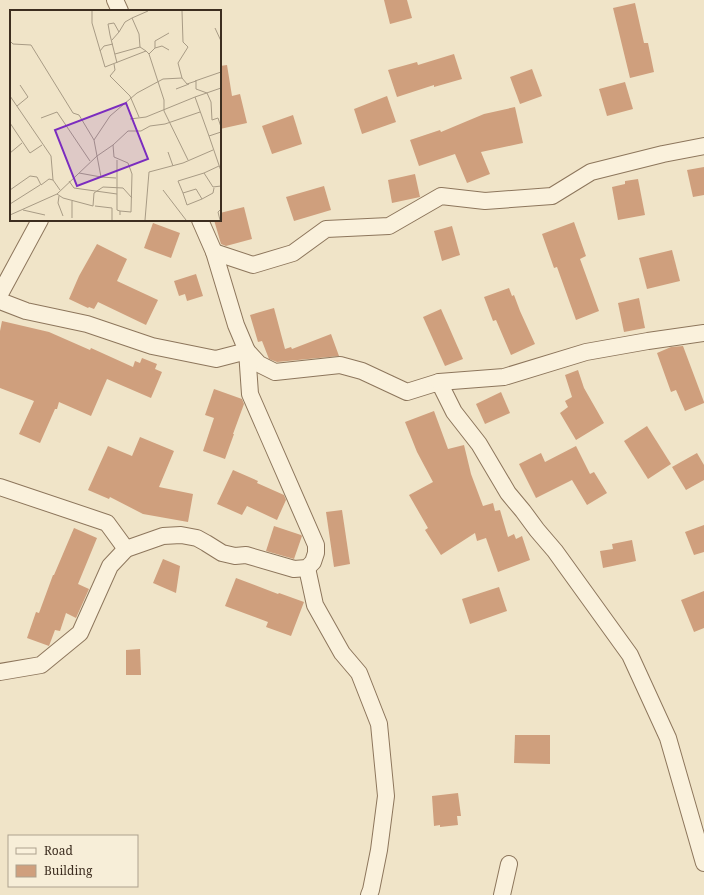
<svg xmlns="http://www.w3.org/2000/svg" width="704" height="895" font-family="'Noto Serif',serif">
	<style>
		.building { fill: #cf9f7d }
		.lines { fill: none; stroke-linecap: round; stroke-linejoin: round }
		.minor-casing { stroke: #8d765c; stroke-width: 18 }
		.minor { stroke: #faf1dc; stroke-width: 16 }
		.inset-road { fill: none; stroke: #a89b85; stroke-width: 1 }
		.view { fill: #7b2cbf; fill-opacity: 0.15; stroke: #7b2cbf; stroke-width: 2 }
		.inset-edge { fill: none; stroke: #3d2e20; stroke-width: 2 }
	</style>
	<rect width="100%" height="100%" fill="#f0e4c8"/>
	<g class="building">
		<polygon points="384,0 407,0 412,18 390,24"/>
		<polygon points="635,3 644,43 648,43 654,72 630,78 613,8"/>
		<polygon points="454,54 462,79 434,87 434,85 397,97 388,70 417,62 418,65"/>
		<polygon points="227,65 232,96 240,94 247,123 220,129 220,66"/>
		<polygon points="532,69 542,96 520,104 510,77"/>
		<polygon points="625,82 633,109 607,116 599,89"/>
		<polygon points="387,96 396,122 362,134 354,109"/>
		<polygon points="515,107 523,143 481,152 490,174 467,183 455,154 419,166 410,140 440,130 441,132 484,114"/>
		<polygon points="293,115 302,144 272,154 262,126"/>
		<polygon points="704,167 704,195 693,197 687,170"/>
		<polygon points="415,174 420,197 392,203 388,180"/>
		<polygon points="638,179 645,215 618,220 612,187 625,184 625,181"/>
		<polygon points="324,186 331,210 294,221 286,197"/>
		<polygon points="244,207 252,239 226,246 221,244 214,220 220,220 220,213"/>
		<polygon points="574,222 586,256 580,259 599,311 576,320 557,267 554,268 542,234"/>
		<polygon points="153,223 180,233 171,258 144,248"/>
		<polygon points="452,226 460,255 442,261 434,231"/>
		<polygon points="97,244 127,259 117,281 158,300 146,325 98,302 94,309 89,307 88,308 69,299 79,276"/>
		<polygon points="672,250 680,281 647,289 639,258"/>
		<polygon points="196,274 203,296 187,301 185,294 179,296 174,281"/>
		<polygon points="509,288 512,296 514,295 520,311 535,344 511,355 496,320 493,321 484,297"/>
		<polygon points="639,298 645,328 624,332 618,303"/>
		<polygon points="274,308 285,349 291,347 292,349 331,334 339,356 277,362 269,359 262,341 258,342 250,315"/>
		<polygon points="441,309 463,359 445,366 423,317"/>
		<polygon points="2,321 49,332 90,350 91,348 133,367 135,361 140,363 142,358 157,364 155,369 162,372 151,398 107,379 91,416 59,402 57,409 55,409 40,443 19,434 34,401 0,388 0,331"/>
		<polygon points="683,346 704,402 704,403 685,411 676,390 671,392 657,353 671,347"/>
		<polygon points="578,370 584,388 604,423 576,440 560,413 568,407 565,401 572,397 565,375"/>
		<polygon points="214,389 242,399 244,404 233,434 234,434 225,459 203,451 214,418 205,415"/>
		<polygon points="501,392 510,413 485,424 476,404"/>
		<polygon points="434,411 448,449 464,445 471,474 483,506 493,503 495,511 500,510 508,537 514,534 516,539 522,536 530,560 498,572 486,538 477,541 475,533 441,555 425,530 428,528 409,495 433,482 417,452 405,422"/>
		<polygon points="647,426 671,464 648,479 624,441"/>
		<polygon points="140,437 174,451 159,487 193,494 188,522 143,514 110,497 109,499 88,490 108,446 132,456"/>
		<polygon points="576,446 590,474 594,472 607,493 587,505 572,480 536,498 519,464 541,453 545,462"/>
		<polygon points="697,453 704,465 704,480 686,490 672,467"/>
		<polygon points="233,470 258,481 257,483 284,495 286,500 277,520 247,506 242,515 217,504"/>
		<polygon points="342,510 350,564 334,567 326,512"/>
		<polygon points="704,525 704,552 694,555 685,532"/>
		<polygon points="274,526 301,535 302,536 294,559 266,551"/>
		<polygon points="74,528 97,538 78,584 89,589 76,618 66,613 60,631 55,630 49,646 27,638 36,612 39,613 53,575 54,575"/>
		<polygon points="632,540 636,561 603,568 600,551 613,549 612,544"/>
		<polygon points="163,559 180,566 176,593 153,583"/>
		<polygon points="236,578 278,594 279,593 304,602 291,636 266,627 268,622 225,606"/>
		<polygon points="499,587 507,611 470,624 462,599"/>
		<polygon points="704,591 704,628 694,632 681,600"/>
		<polygon points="140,649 141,675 126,675 126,650"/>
		<polygon points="515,735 550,735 550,764 514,763"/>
		<polygon points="458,793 461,816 457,816 458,825 440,827 440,825 434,826 432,796"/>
	</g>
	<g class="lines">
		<defs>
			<g id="minor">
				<polyline points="115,0 120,11"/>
				<polyline points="200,220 214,252 236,325 247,351 259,364 275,372 340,365 362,371 407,392 439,382 454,412 479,444 508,493 523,511 537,530 555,551 630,655 668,738 704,863"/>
				<polyline points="214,252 253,265 293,253 326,229 389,226 441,196 485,201 552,196 591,172 663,154 704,146"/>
				<polyline points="0,294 40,220"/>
				<polyline points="0,301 26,311 87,324 152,346 216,359 247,351 250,394 316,545 316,553 313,562 307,568 294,569 246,555 235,556 222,553 206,543 197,538 181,535 163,536 126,549 110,566 80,633 41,665 0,672"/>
				<polyline points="439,382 504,377 586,352 648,341 704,333"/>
				<polyline points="0,487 107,523 126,549"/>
				<polyline points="307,568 315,605 342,653 359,673 379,724 386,796 379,850 371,890 369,895"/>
				<polyline points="502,895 509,864"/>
			</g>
		</defs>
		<use href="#minor" class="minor-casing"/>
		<use href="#minor" class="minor"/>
	</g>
	<g transform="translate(10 10)">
		<rect width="211" height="211" fill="#f0e4c8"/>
		<path class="inset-road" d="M82 1V13L95 57 136 41 139 44 154 90V101L178 150M122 8 138 1M205 18 211 31M109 22 115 12 122 8 129 24 130 37 136 41M102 30 109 22 104 13 98 14 100 25 107 53M0 31 3 34 21 35 63 103 69 105 84 130M145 38 152 36 159 40M90 41 94 36 103 34M105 44 130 37M139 44 145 38V31L159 23M104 54 105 60 100 66 120 86 129 107M172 68 168 53 178 37 173 32 172 1M185 71 211 62M166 79 179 74M0 86 41 146 43 170 50 180M185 87 211 78M7 96 18 87 10 75M31 108 47 102 80 151M120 109 136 107 185 87 199 126M0 113 20 143 32 135M211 122 199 126 211 161M103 135 118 121H131L140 116 155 114 190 102M158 142 163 156M0 143 12 133M107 150V200L110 201V205M69 163 91 167 87 146 103 135 104 147 118 153 122 164 121 202 110 201M194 163 209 156M91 167 106 168M59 171 64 178 107 184M204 178 203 183 192 189 186 179 173 183 168 171 194 163 203 177 211 176M0 180 20 166 27 167 31 175 39 169 43 170M153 180 176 210M173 183 177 195 192 189M47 184 53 188 83 196 84 183 93 177 113 178 122 188M49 186 48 193 53 206M62 191V208M0 194 30 175M85 196 102 198V210M13 200 35 205M0 205 47 184 87 146 84 130 100 106 127 83 153 69 172 68 177 74 186 71V79L197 83 201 92 202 110 208 108 211 117M135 210 139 162 173 153 203 140M210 210 208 202 211 199"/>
		<path class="view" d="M116 93 138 149 67 176 45 120Z"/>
		<rect width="211" height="211" class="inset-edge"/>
	</g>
	<rect x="8" y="835" width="130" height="52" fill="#f7eed8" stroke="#ada18e"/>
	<rect x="16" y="848" width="20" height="6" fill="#faf1dc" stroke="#ada18e"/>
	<text x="44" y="855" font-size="12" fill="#3d2e20">Road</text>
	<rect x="16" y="865" width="20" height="12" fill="#cf9f7d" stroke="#ada18e"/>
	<text x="44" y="875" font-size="12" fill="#3d2e20">Building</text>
</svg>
